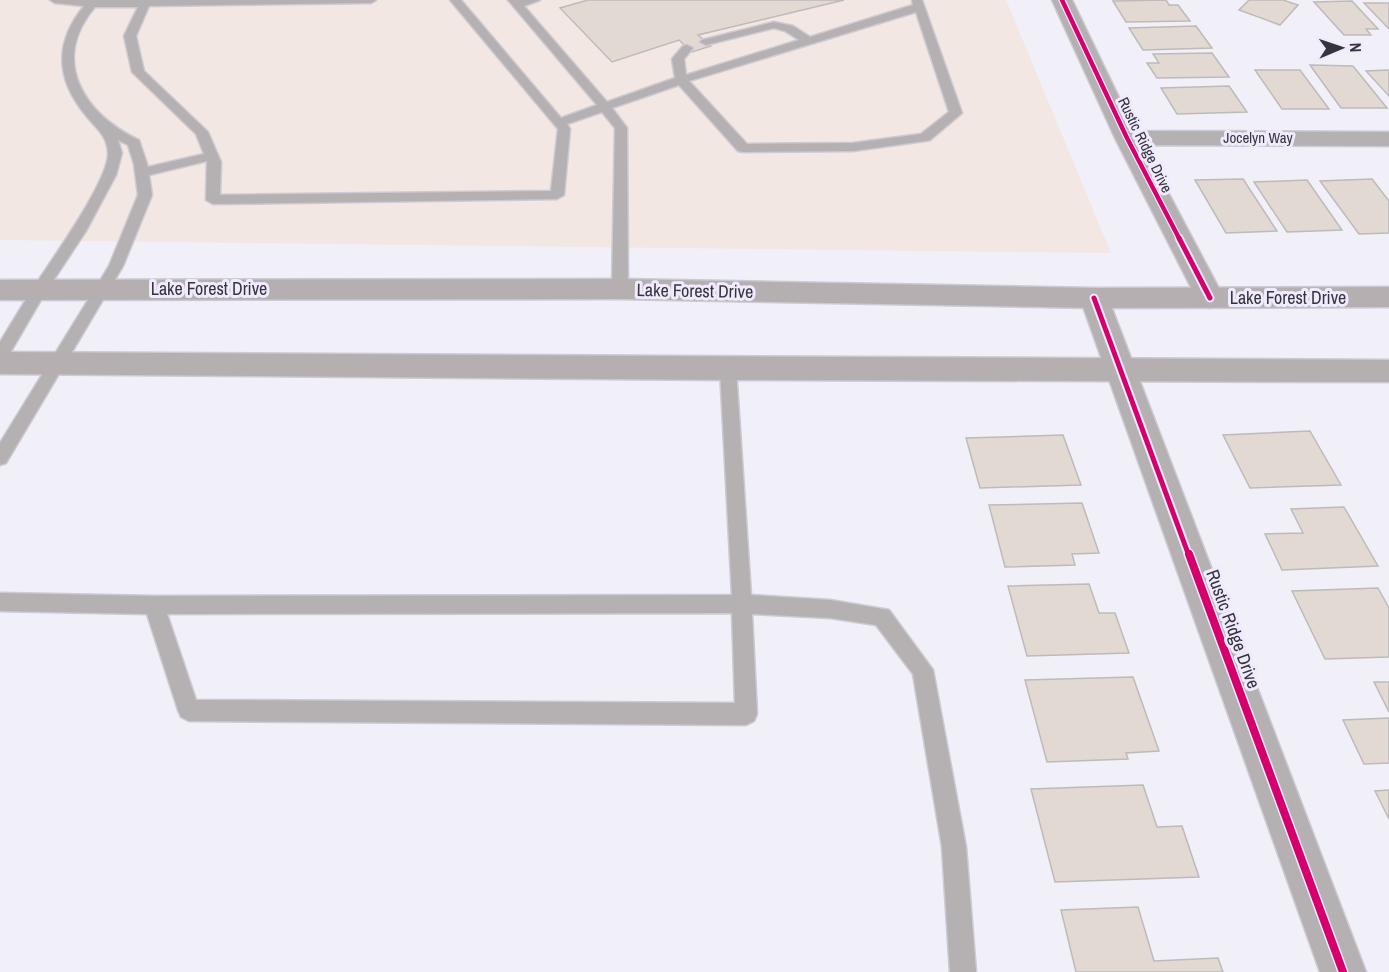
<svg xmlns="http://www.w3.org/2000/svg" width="1389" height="972" font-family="'Archivo Narrow',sans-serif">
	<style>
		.medical { fill: #f2e7e2 }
		.building { fill: #e2dad2; stroke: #bebab9; stroke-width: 1.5 }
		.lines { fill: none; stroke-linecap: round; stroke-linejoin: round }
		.service-casing { stroke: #cccad2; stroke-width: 3 }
		.minor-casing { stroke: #cccad2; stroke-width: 3 }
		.secondary-casing { stroke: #cccad2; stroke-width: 3 }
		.service { fill: #b5b0b1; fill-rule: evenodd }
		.minor { fill: #b5b0b1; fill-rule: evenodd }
		.secondary { fill: #b5afb1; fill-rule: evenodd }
		.cycleway-far2-casing { stroke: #efebfc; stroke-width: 7 }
		.cycleway-far1-casing { stroke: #efebfc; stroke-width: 9 }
		.cycleway-casing { stroke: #efebfc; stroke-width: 11 }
		.cycleway-far2 { stroke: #d6006c; stroke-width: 4.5 }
		.cycleway-far1 { stroke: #d6006c; stroke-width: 5 }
		.cycleway { stroke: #d6006c; stroke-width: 8 }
		.labels { text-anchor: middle; stroke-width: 6; stroke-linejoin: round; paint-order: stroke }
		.far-street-label { font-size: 15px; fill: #36333e; stroke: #efebfc }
		.street-label { font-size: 18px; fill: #36333e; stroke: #efebfc }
	</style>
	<rect width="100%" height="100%" fill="#f1eff8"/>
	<polygon class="medical" points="0,0 1006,0 1111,253 0,240"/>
	<g class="building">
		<polygon points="588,0 844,0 698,35 711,46 692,52 679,40 612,62 560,8"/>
		<polygon points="1166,0 1169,5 1178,5 1190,21 1126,22 1113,1"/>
		<polygon points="1249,0 1283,0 1298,5 1280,25 1239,10"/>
		<polygon points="1352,1 1378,29 1366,29 1371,35 1344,35 1314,2"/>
		<polygon points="1364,3 1389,3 1389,29"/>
		<polygon points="1196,26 1212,48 1143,50 1129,28"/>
		<polygon points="1212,53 1229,77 1157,78 1147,63 1159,63 1153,54"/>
		<polygon points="1310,65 1353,66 1387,108 1341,108"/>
		<polygon points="1255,70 1300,70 1329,109 1282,109"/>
		<polygon points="1389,70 1389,96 1366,71"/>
		<polygon points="1229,86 1247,112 1177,114 1161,88"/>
		<polygon points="1243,179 1277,231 1226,233 1195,180"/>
		<polygon points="1372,179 1389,201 1389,233 1359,234 1320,181"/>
		<polygon points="1307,180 1342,230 1287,232 1254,182"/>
		<polygon points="1310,431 1341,485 1250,488 1223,435"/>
		<polygon points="1063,435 1081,485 980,488 966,438"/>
		<polygon points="1082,503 1099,553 1072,554 1075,565 1005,567 989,505"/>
		<polygon points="1344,507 1378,566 1282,570 1265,534 1303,533 1291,509"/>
		<polygon points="1089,584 1099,613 1115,613 1129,653 1027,656 1008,586"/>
		<polygon points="1378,588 1389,608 1389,657 1325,659 1292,591"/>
		<polygon points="1133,677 1159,751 1126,753 1128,759 1047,762 1025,680"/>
		<polygon points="1374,682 1389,682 1389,712"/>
		<polygon points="1389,718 1389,763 1364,764 1343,720"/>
		<polygon points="1143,785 1157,827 1182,826 1199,877 1055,882 1031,789"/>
		<polygon points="1389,790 1389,819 1375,791"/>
		<polygon points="1138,907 1154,961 1218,958 1223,972 1076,972 1061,910"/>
	</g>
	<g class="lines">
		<defs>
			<g id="service">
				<path d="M50 0H376L371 3 149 6 136 36 144 71 208 132 221 162 220 195 551 191 558 129 450 0H461L561 118 597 105 508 0H540L524 6 607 102 675 78 672 59 683 46 687 45 693 48 684 59 686 75 799 40 785 31 774 28 706 45 700 42 702 40 774 22 793 26 810 37 913 5 912 0H922L962 113 930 140 925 141 853 151 743 152 738 151 679 85 612 108 627 128 628 289 625 293H615L612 289 615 128 602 112 567 124 570 129 564 195 557 199 213 204 206 200 207 161 149 175 152 195 123 266 6 463 0 465V443L109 266 138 195 134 164 128 145 118 140 122 153 116 175 86 231 45 293 6 360 0 362V342C12 323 23 303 36 284 52 259 110 179 108 152 107 136 97 129 88 118 56 81 53 44 84 6L55 3ZM95 7H138L124 36 132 72 196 134 204 154 148 167 139 140C83 114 50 60 95 7ZM916 12 949 112 921 134 853 143 747 144 689 81Z"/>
				<path d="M728 363 734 365 736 369 751 595 830 600 889 610 933 670 966 847 976 972H950L942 847 913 674 876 625 830 618 752 614 757 714 754 721 746 725 189 721 181 717 178 710 147 614 0 611V593L154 596 732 595 720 369 722 365ZM732 613 735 703 196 700 167 614Z"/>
			</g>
			<g id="minor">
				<polygon points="1052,0 1072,0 1135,131 1389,132 1389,146 1143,145 1224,298 1220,305 1210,308 1200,305 1115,138"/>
				<polygon points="1094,288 1104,291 1108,298 1366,972 1320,972 1080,298 1084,291"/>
			</g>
			<g id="secondary">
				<polygon points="620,279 1094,288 1389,287 1389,307 1094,308 620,299 0,300 0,280"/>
				<polygon points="0,352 1389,360 1389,382 728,380 0,374"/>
			</g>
		</defs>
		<use href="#service" class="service-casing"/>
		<use href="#minor" class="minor-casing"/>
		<use href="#secondary" class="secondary-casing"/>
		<use href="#service" class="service"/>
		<use href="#minor" class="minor"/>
		<use href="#secondary" class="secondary"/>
		<defs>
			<polyline id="cycleway-far2" points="1062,0 1127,138 1180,240"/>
			<g id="cycleway-far1">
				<polyline points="1179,238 1210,298"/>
				<polyline points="1094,298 1189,556"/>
			</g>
			<polyline id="cycleway" points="1189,554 1343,972"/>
		</defs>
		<use href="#cycleway-far2" class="cycleway-far2-casing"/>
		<use href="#cycleway-far1" class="cycleway-far1-casing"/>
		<use href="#cycleway" class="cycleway-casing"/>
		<use href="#cycleway-far2" class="cycleway-far2"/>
		<use href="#cycleway-far1" class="cycleway-far1"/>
		<use href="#cycleway" class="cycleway"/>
	</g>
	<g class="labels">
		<g class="far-street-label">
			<text x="1258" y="143">Jocelyn Way</text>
			<text transform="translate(1145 145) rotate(64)" y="5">Rustic Ridge Drive</text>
		</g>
		<g class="street-label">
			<text x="209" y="295">Lake Forest Drive</text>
			<text transform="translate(695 291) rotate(1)" y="6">Lake Forest Drive</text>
			<text x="1288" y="304">Lake Forest Drive</text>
			<text transform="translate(1233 629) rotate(70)" y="6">Rustic Ridge Drive</text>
		</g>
	</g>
	<g transform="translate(1341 48) rotate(88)" stroke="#efebfc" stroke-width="4.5" paint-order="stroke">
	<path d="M0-4.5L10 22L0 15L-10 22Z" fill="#36333e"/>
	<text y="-9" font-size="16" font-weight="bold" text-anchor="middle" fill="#36333e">N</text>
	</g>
</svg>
